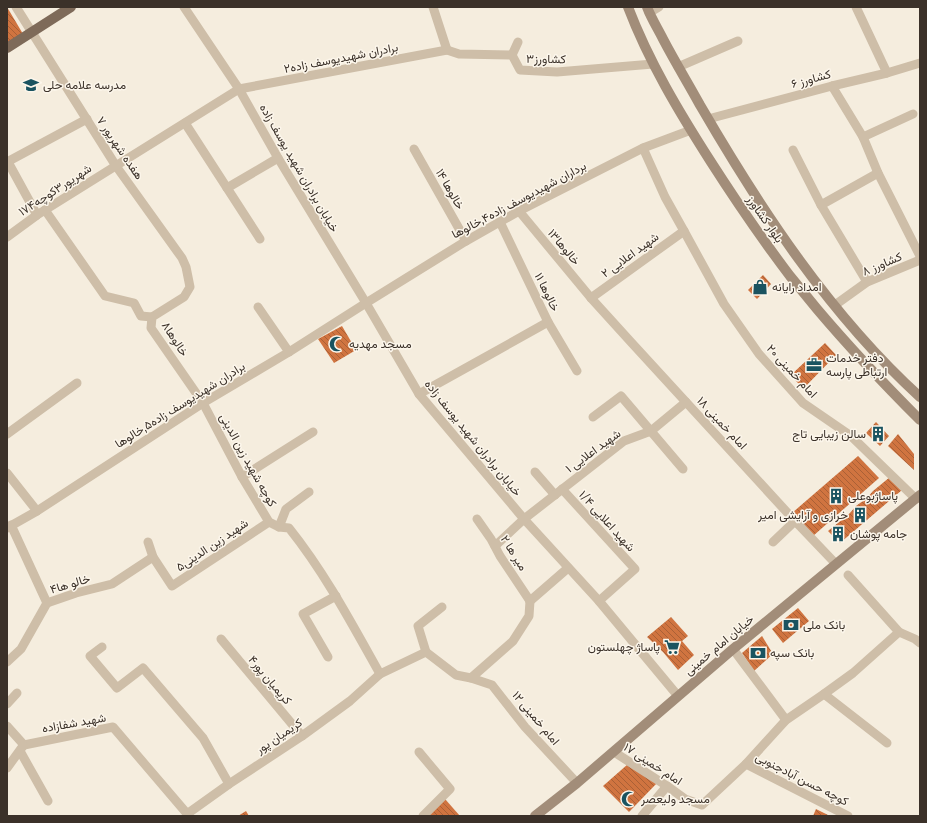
<svg xmlns="http://www.w3.org/2000/svg" width="927" height="823" font-family="'Fira Sans Condensed',Vazirmatn,sans-serif">
	<style>
		.building { fill: url(#building-back-hatch) }
		.lines { fill: none; stroke-linecap: round; stroke-linejoin: round }
		.minor { stroke: #cebea8; stroke-width: 9 }
		.secondary { stroke: #a28d79; stroke-width: 10 }
		.primary { stroke: #7e6a59; stroke-width: 10 }
		.labels { text-anchor: middle; stroke-width: 3; stroke-linejoin: round; paint-order: stroke }
		.street-label { font-size: 12px; fill: #3b3129; stroke: #fcf6eb }
		.poi-label { font-size: 12px; fill: #3b3129; stroke: #fcf6eb; text-anchor: start }
	</style>
	<defs>
		<pattern id="building-back-hatch" width="6" height="6" patternUnits="userSpaceOnUse"><rect width="6" height="6" fill="#d07440"/><path d="M-1 5l2 2M0 0l6 6M5-1l2 2" fill="none" stroke="#aa6036"/></pattern>
	</defs>
	<rect width="100%" height="100%" fill="#f5edde"/>
	<g class="building">
		<polygon points="7,7 23,34 7,44"/>
		<polygon points="763,275 771,284 757,299 748,290"/>
		<polygon points="342,326 356,350 334,363 318,339"/>
		<polygon points="825,343 836,355 803,389 791,375"/>
		<polygon points="876,422 889,436 880,446 866,433"/>
		<polygon points="898,434 914,454 914,470 888,446"/>
		<polygon points="858,456 879,478 813,536 792,513"/>
		<polygon points="890,477 902,490 840,543 828,531 849,514 856,506 867,498 873,491"/>
		<polygon points="798,608 809,621 783,643 772,629"/>
		<polygon points="671,617 688,636 682,641 694,655 678,670 663,652 647,637"/>
		<polygon points="762,636 773,654 754,671 742,653"/>
		<polygon points="628,764 658,782 629,812 603,786"/>
		<polygon points="445,799 460,816 426,816"/>
		<polygon points="816,809 830,816 813,816"/>
		<polygon points="246,811 249,816 238,816"/>
	</g>
	<g class="lines">
		<g class="minor">
			<path d="M16 7 116 166 182 258 186 267 190 287 184 297 152 317 151 328 203 403 242 477 269 522 279 527 289 528C325 573 352 624 380 674"/>
			<polyline points="184,7 239,89 278,158 366,303 419,394 524,519 599,601 678,696"/>
			<polyline points="433,7 447,50"/>
			<polyline points="856,7 887,73"/>
			<polyline points="649,13 659,7"/>
			<polyline points="512,55 518,42"/>
			<polyline points="678,67 738,41"/>
			<polyline points="832,86 863,137 878,173 920,256"/>
			<polyline points="708,119 832,86 887,73 920,63"/>
			<polyline points="185,123 260,239"/>
			<polyline points="863,137 913,114"/>
			<polyline points="643,148 665,197 684,231 724,304 759,354 803,403 851,436 916,499"/>
			<polyline points="414,149 466,241"/>
			<polyline points="793,150 821,205 867,282"/>
			<polyline points="7,162 87,119"/>
			<polyline points="8,162 37,215"/>
			<polyline points="227,188 278,158"/>
			<polyline points="821,205 878,173"/>
			<polyline points="45,210 105,296 134,303 141,316 152,317"/>
			<polyline points="519,211 591,298 630,341 795,521 836,564"/>
			<polyline points="500,222 548,322 577,371"/>
			<polyline points="7,237 37,215 239,89 447,50 459,54 512,55 520,70 557,72 653,64"/>
			<polyline points="591,298 684,231"/>
			<polyline points="835,305 867,282 920,260"/>
			<polyline points="258,307 289,352"/>
			<polyline points="419,394 482,359 548,322"/>
			<polyline points="593,417 621,396 683,469"/>
			<polyline points="7,434 77,383"/>
			<polyline points="535,472 555,495"/>
			<polyline points="7,473 37,511"/>
			<polyline points="242,477 313,432"/>
			<polyline points="562,489 635,569 599,601"/>
			<polyline points="477,519 491,539 500,556 530,601"/>
			<polyline points="11,525 47,603 76,593 112,584 153,557"/>
			<polyline points="279,527 286,509 309,492"/>
			<polyline points="7,528 37,511 203,403 289,352 366,303 466,241 519,211 643,148 691,130"/>
			<polyline points="148,542 153,557 172,586 269,522"/>
			<polyline points="773,542 795,521"/>
			<polyline points="495,546 524,519 624,441 651,431 686,402"/>
			<polyline points="848,575 899,632 915,639 920,643"/>
			<polyline points="530,601 568,568"/>
			<polyline points="221,639 302,736"/>
			<polyline points="102,647 90,656 117,688 143,668 203,738 229,784"/>
			<polyline points="733,649 786,720"/>
			<polyline points="426,652 418,626 442,607"/>
			<polyline points="328,657 303,614 336,596"/>
			<polyline points="7,662 21,649 47,603"/>
			<polyline points="471,678 513,641 529,616 530,601"/>
			<polyline points="824,694 887,743"/>
			<polyline points="7,704 17,693"/>
			<polyline points="7,726 24,745 113,727 189,816"/>
			<polyline points="20,751 48,801"/>
			<polyline points="419,752 450,789 423,816"/>
			<polyline points="614,752 667,786 685,799 702,805 746,764 786,720 824,694 853,673 899,632"/>
			<polyline points="746,764 848,816"/>
			<polyline points="7,768 23,746"/>
			<polyline points="187,814 229,784 302,736 350,701 380,674 426,652 456,675 471,678 492,685 525,727 577,783"/>
			<polyline points="642,816 667,786"/>
		</g>
		<g class="secondary">
			<path d="M628 7C649 62 679 112 711 162 736 201 762 239 790 276 799 287 808 298 817 309 850 348 884 384 920 420"/>
			<path d="M647 7C651 18 658 29 663 39 675 62 688 83 700 105 761 210 830 315 920 397"/>
			<polyline points="535,816 577,783 733,649 920,495"/>
		</g>
		<polyline class="primary" points="7,48 71,7"/>
	</g>
	<defs>
		<symbol id="school-bare" viewBox="-9 -9 18 18"><path d="M0-5L7-2L0 1L-7-2ZM-4 1L0 2.5L4 1V4Q0 6-4 4Z" fill="#1a5360" stroke="#fcf6eb" stroke-width="2.5" paint-order="stroke"/></symbol>
		<symbol id="shop-bare" viewBox="-9 -9 18 18"><path d="M-5-2.5h2.3a2.7 3.5 0 0 1 5.4 0H5L5.5 6h-11ZM-1.5-2.5h3a1.5 2.3 0 0 0-3 0Z" fill="#1a5360" stroke="#fcf6eb" stroke-width="2.5" paint-order="stroke"/></symbol>
		<symbol id="mosque-bare" viewBox="-9 -9 18 18"><path d="M3.5-4.9A6 6 0 1 0 3.5 4.9A5 5 0 1 1 3.5-4.9Z" fill="#1a5360" stroke="#fcf6eb" stroke-width="2.5" paint-order="stroke"/></symbol>
		<symbol id="office-bare" viewBox="-9 -9 18 18"><path d="M-6-3h4V-5.5h4V-3h4V5H-6ZM-1-4.5V-3h2v-1.5ZM-6 0V1H6V0Z" fill="#1a5360" stroke="#fcf6eb" stroke-width="2.5" paint-order="stroke"/></symbol>
		<symbol id="building-bare" viewBox="-9 -9 18 18"><path d="M-4-6H4V6H1V3H-1V6H-4ZM-2.5-4.3h1.7v1.8h-1.7ZM.8-4.3h1.7v1.8H.8ZM-2.5-1h1.7V.8h-1.7ZM.8-1h1.7V.8H.8Z" fill="#1a5360" stroke="#fcf6eb" stroke-width="2.5" paint-order="stroke"/></symbol>
		<symbol id="bank-bare" viewBox="-9 -9 18 18"><path d="M-6-4H6V4H-6ZM0-2.3a2.3 2.3 0 1 0 0 4.6a2.3 2.3 0 1 0 0-4.6Z" fill="#1a5360" stroke="#fcf6eb" stroke-width="2.5" paint-order="stroke"/></symbol>
		<symbol id="supermarket-bare" viewBox="-9 -9 18 18"><path d="M-6-5.5h2.5l.6 2H6L4.5 2H-2.5L-4.4-4H-6ZM-1.5 3.2a1.3 1.3 0 1 0 .1 0ZM3 3.2a1.3 1.3 0 1 0 .1 0Z" fill="#1a5360" stroke="#fcf6eb" stroke-width="2.5" paint-order="stroke"/></symbol>
	</defs>
	<g fill-rule="evenodd">
		<use href="#school-bare" x="20" y="74" width="22" height="22"/>
		<use href="#shop-bare" x="749" y="276" width="22" height="22"/>
		<use href="#mosque-bare" x="326" y="333" width="22" height="22"/>
		<use href="#office-bare" x="803" y="354" width="22" height="22"/>
		<use href="#building-bare" x="867" y="423" width="22" height="22"/>
		<use href="#building-bare" x="825" y="485" width="22" height="22"/>
		<use href="#building-bare" x="849" y="504" width="22" height="22"/>
		<use href="#building-bare" x="827" y="523" width="22" height="22"/>
		<use href="#bank-bare" x="780" y="614" width="22" height="22"/>
		<use href="#supermarket-bare" x="661" y="636" width="22" height="22"/>
		<use href="#bank-bare" x="747" y="642" width="22" height="22"/>
		<use href="#mosque-bare" x="618" y="788" width="22" height="22"/>
	</g>
	<g class="labels">
		<g class="street-label">
			<text transform="translate(341 58) rotate(-11)" y="4">برادران شهیدیوسف زاده۲</text>
			<text transform="translate(546 59) rotate(1)" y="4">کشاورز۳</text>
			<text transform="translate(811 79) rotate(-15)" y="4">کشاورز ۶</text>
			<text transform="translate(120 148) rotate(56)" y="4">هفده شهریور ۷</text>
			<text transform="translate(299 168) rotate(60)" y="4">خیابان برادران شهید یوسف زاده</text>
			<text transform="translate(450 189) rotate(60)" y="4">خالوها ۱۴</text>
			<text transform="translate(55 190) rotate(-33)" y="4">۱۷شهریور۳کوچه۴</text>
			<text transform="translate(519 200) rotate(-28)" y="4">برداران شهیدیوسف زاده۴,خالوها</text>
			<text transform="translate(765 219) rotate(55)" y="4">بلوار کشاورز</text>
			<text transform="translate(564 247) rotate(50)" y="4">خالوها۱۳</text>
			<text transform="translate(630 255) rotate(-36)" y="4">شهید اعلایی ۲</text>
			<text transform="translate(882 264) rotate(-23)" y="4">کشاورز ۸</text>
			<text transform="translate(547 292) rotate(64)" y="4">خالوها ۱۱</text>
			<text transform="translate(175 339) rotate(57)" y="4">خالوها۸</text>
			<text transform="translate(792 371) rotate(47)" y="4">امام خمینی ۲۰</text>
			<text transform="translate(180 405) rotate(-32)" y="4">برادران شهیدیوسف زاده۵,خالوها</text>
			<text transform="translate(722 423) rotate(47)" y="4">امام خمینی ۱۸</text>
			<text transform="translate(473 438) rotate(51)" y="4">خیابان برادران شهید یوسف زاده</text>
			<text transform="translate(593 451) rotate(-36)" y="4">شهید اعلایی ۱</text>
			<text transform="translate(248 460) rotate(61)" y="4">کوچه شهید زین الدینی</text>
			<text transform="translate(607 521) rotate(48)" y="4">شهید اعلایی ۱/۴</text>
			<text transform="translate(212 545) rotate(-34)" y="4">شهید زین الدینی۵</text>
			<text transform="translate(514 553) rotate(58)" y="4">میر ها ۲</text>
			<text transform="translate(70 584) rotate(-17)" y="4">خالو ها۴</text>
			<text transform="translate(719 645) rotate(-40)" y="4">خیابان امام خمینی</text>
			<text transform="translate(270 680) rotate(50)" y="4">کریمیان پور۴</text>
			<text transform="translate(536 718) rotate(50)" y="4">امام خمینی ۱۲</text>
			<text transform="translate(74 723) rotate(-10)" y="4">شهید شفازاده</text>
			<text transform="translate(279 736) rotate(-34)" y="4">کریمیان پور</text>
			<text transform="translate(653 764) rotate(33)" y="4">امام خمینی ۱۷</text>
			<text transform="translate(802 779) rotate(27)" y="4">کوچه حسن آبادجنوبی</text>
		</g>
		<g class="poi-label">
			<text x="43" y="89">مدرسه علامه حلی</text>
			<text x="772" y="291">امداد رایانه</text>
			<text x="349" y="348">مسجد مهدیه</text>
			<text x="826" y="362">دفتر خدمات<tspan x="826" dy="14">ارتباطی پارسه</tspan></text>
			<text x="866" y="438" text-anchor="end">سالن زیبایی تاج</text>
			<text x="848" y="500">پاساژبوعلی</text>
			<text x="848" y="519" text-anchor="end">خرازی و آرایشی امیر</text>
			<text x="850" y="538">جامه پوشان</text>
			<text x="803" y="629">بانک ملی</text>
			<text x="660" y="651" text-anchor="end">پاساژ چهلستون</text>
			<text x="770" y="657">بانک سپه</text>
			<text x="641" y="803">مسجد ولیعصر</text>
		</g>
	</g>
	<rect width="927" height="823" fill="none" stroke="#3b3129" stroke-width="16"/>
</svg>
